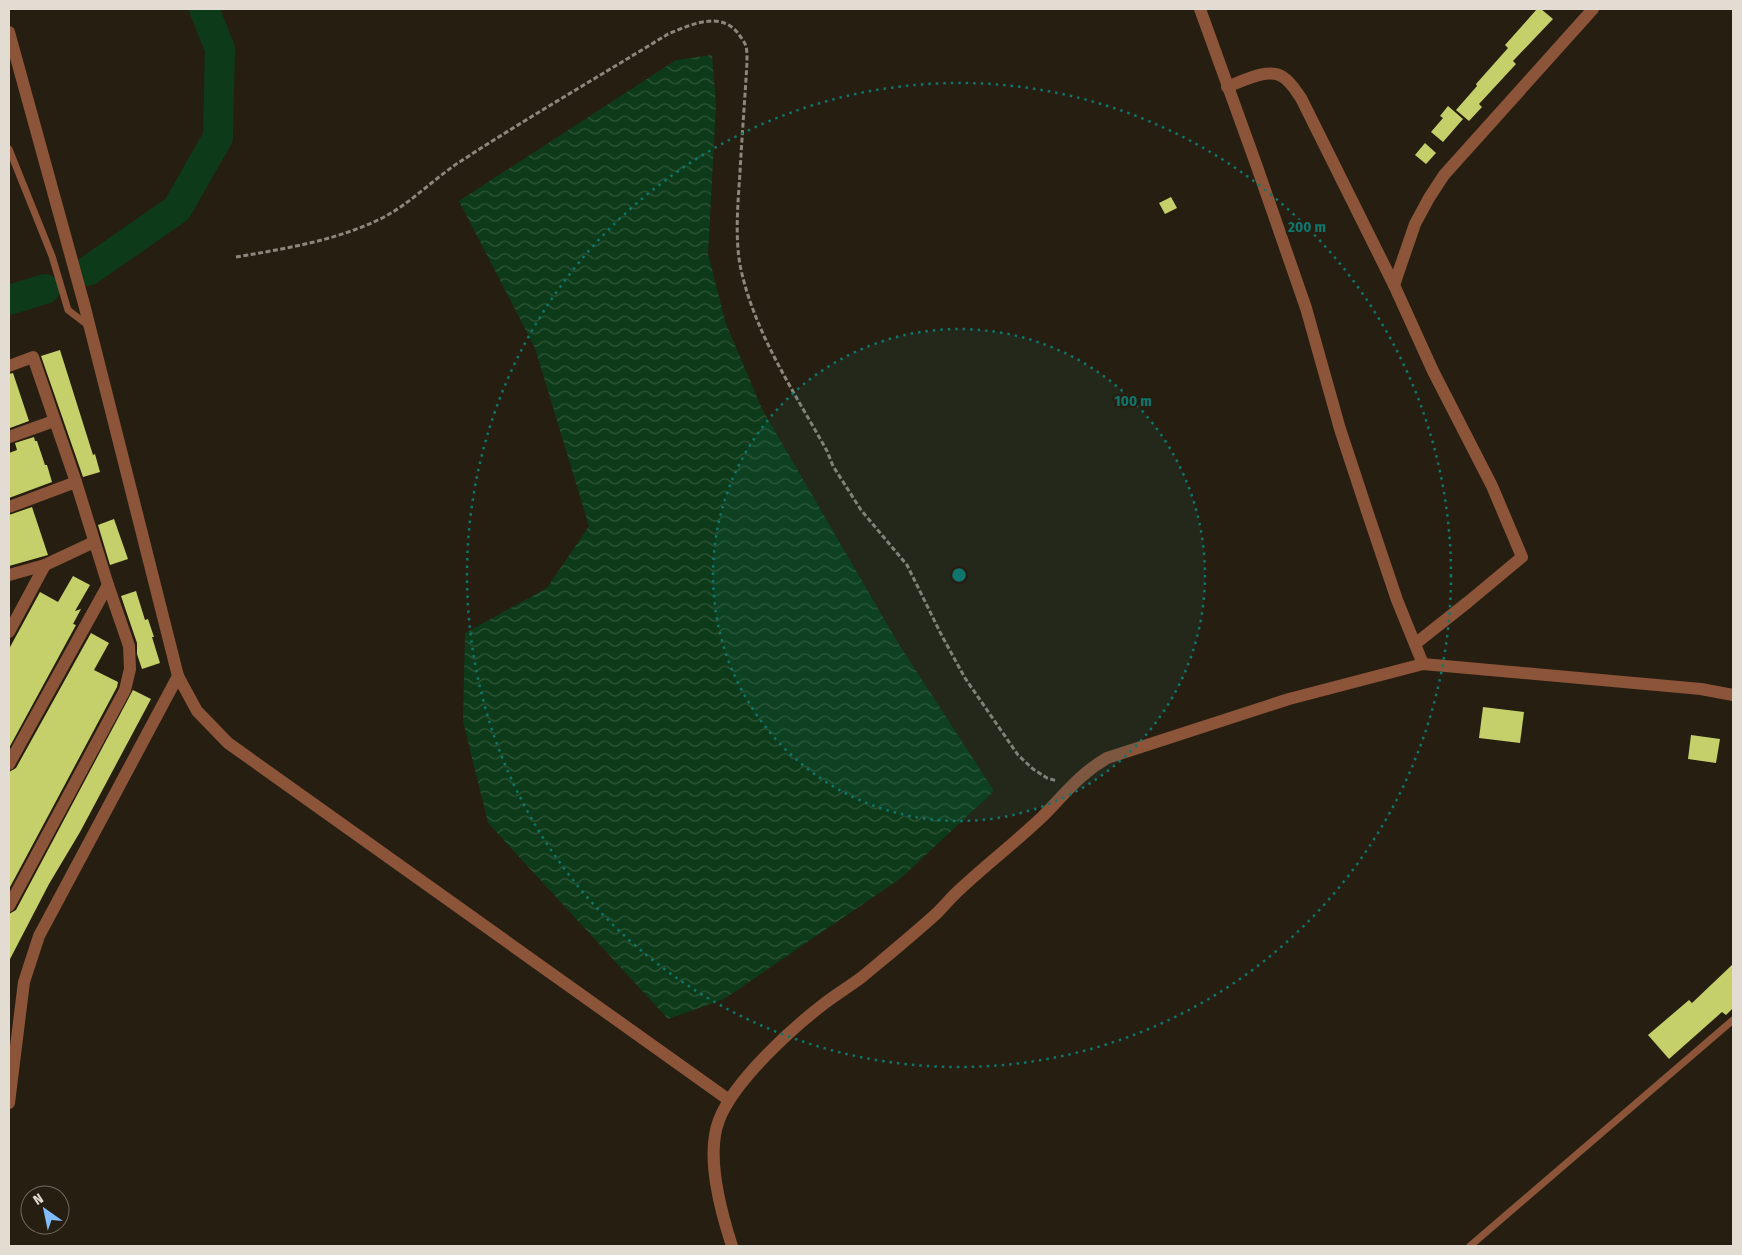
<svg xmlns="http://www.w3.org/2000/svg" width="1742" height="1255" font-family="'Fira Sans Condensed',sans-serif">
	<style>
		.water { fill: url(#water-waves) }
		.lines { fill: none; stroke-linecap: round; stroke-linejoin: round }
		.river { stroke: #0d3b19; stroke-width: 30 }
		.building { fill: #c5d06a }
		.path { stroke: #8d867c; stroke-width: 3; stroke-dasharray: 5 2.5; stroke-linecap: butt }
		.service { stroke: #8c5439; stroke-width: 7 }
		.minor { stroke: #8c5439; stroke-width: 12 }
		.ring { fill: none; stroke: #0f766e; stroke-width: 2.5; stroke-dasharray: 2.5 5 }
		.centre { fill: #0f766e; stroke: #261e11; stroke-width: 2.5 }
		.ring-label { font-size: 15px; text-anchor: middle; font-weight: bold; fill: #0f766e; stroke: #261e11; stroke-width: 5; stroke-linejoin: round; paint-order: stroke }
	</style>
	<defs>
		<pattern id="water-waves" width="16" height="10" patternUnits="userSpaceOnUse" patternTransform="scale(1.25)"><rect width="16" height="10" fill="#0d3b19"/><path d="M0 5q4-4 8 0t8 0" fill="none" stroke="#30573a"/></pattern>
	</defs>
	<rect width="100%" height="100%" fill="#261e11"/>
	<polygon class="water" points="712,55 716,104 708,254 726,324 762,409 898,643 994,791 901,878 724,999 668,1019 488,823 463,721 465,633 547,588 589,526 535,348 459,201 676,60"/>
	<g class="lines">
		<g class="river">
			<polyline points="88,271 177,209 218,137 220,49 204,9"/>
			<polyline points="9,300 45,289"/>
		</g>
	</g>
	<g class="building">
		<polygon points="1537,9 1541,9 1553,19 1513,61 1516,64 1479,104 1482,107 1469,121 1456,110 1477,86 1476,84 1508,48 1505,45"/>
		<polygon points="1448,106 1463,119 1443,142 1431,132 1443,118 1440,116"/>
		<polygon points="1425,143 1436,153 1426,164 1415,155"/>
		<polygon points="1171,197 1177,208 1165,214 1159,203"/>
		<polygon points="60,350 93,455 95,454 100,472 83,477 41,356"/>
		<polygon points="13,373 29,421 10,428 9,423 9,374"/>
		<polygon points="34,437 35,441 37,441 45,465 47,465 52,482 9,498 9,453 17,450 15,443"/>
		<polygon points="32,507 48,555 9,566 9,515"/>
		<polygon points="114,519 128,559 110,565 98,525"/>
		<polygon points="73,576 90,585 75,611 81,609 73,624 76,625 9,748 9,649 40,592 58,602"/>
		<polygon points="136,591 145,620 148,619 154,637 152,637 160,663 142,669 137,654 137,643 121,596"/>
		<polygon points="91,633 109,643 94,670 118,682 117,687 9,889 9,772 16,768"/>
		<polygon points="133,690 151,699 80,832 49,884 9,961 9,914 16,910"/>
		<polygon points="1483,707 1524,712 1520,743 1479,738"/>
		<polygon points="1691,735 1720,739 1716,763 1688,759"/>
		<polygon points="1733,964 1733,1008 1726,1015 1722,1012 1669,1059 1648,1035 1689,1000 1692,1003"/>
	</g>
	<g class="lines">
		<path class="path" d="M236 257C283 249 334 241 378 220 408 206 431 181 458 163 527 118 598 77 668 34 690 25 719 11 737 32 740 36 744 41 746 46 747 50 747 57 747 62 745 98 742 135 740 172 738 203 734 243 742 274 757 337 796 395 827 451L833 466 861 510 907 565 942 636 965 678 1018 755 1033 769 1047 778 1057 781"/>
		<g class="service">
			<polyline points="9,149 52,256 68,310 89,326"/>
			<polyline points="1470,1246 1733,1020"/>
		</g>
		<g class="minor">
			<polyline points="1200,9 1256,164 1306,308 1340,429 1367,511 1397,600 1423,664"/>
			<polyline points="9,32 84,304 178,676 197,711 228,743 729,1100"/>
			<path d="M1227 87C1243 81 1268 67 1283 77 1291 82 1296 91 1301 98L1394 285 1433 371 1492 486 1522 557 1468 602 1415 644"/>
			<polyline points="1394,285 1415,224 1429,198 1444,175 1593,9"/>
			<polyline points="9,366 33,357 76,482"/>
			<polyline points="9,437 54,421"/>
			<polyline points="9,507 76,482 108,585 129,646 130,669 125,690 9,906"/>
			<polyline points="9,575 45,565 94,542"/>
			<polyline points="9,632 45,565"/>
			<polyline points="9,764 108,585"/>
			<polyline points="9,1103 24,982 39,936 178,676"/>
			<path d="M732 1246C721 1212 705 1156 719 1120 734 1081 791 1029 825 1003 837 994 850 986 862 977 887 956 913 935 937 913 943 907 949 900 955 894 983 867 1015 843 1043 816 1066 793 1078 775 1107 758L1289 699 1423 664 1701 689 1733 695"/>
		</g>
	</g>
	<circle cx="959" cy="575" r="246" fill="#0f766e" fill-opacity=".12"/>
	<g class="ring">
		<circle cx="959" cy="575" r="246"/>
		<circle cx="959" cy="575" r="492"/>
	</g>
	<circle cx="959" cy="575" r="8" class="centre"/>
	<g class="ring-label">
		<text x="1307" y="232">200 m</text>
		<text x="1133" y="406">100 m</text>
	</g>
	<rect width="1742" height="1255" fill="none" stroke="#e2dcd3" stroke-width="20"/>
	<g transform="translate(45 1210) rotate(327)"><circle r="24" fill="#261e11" stroke="#716a5f"/>
	<path d="M0-4L9 19L0 12L-9 19Z" fill="#82bcfa"/>
	<text y="-8" font-size="14" font-weight="bold" text-anchor="middle" fill="#e2dcd3">N</text>
	</g>
</svg>
